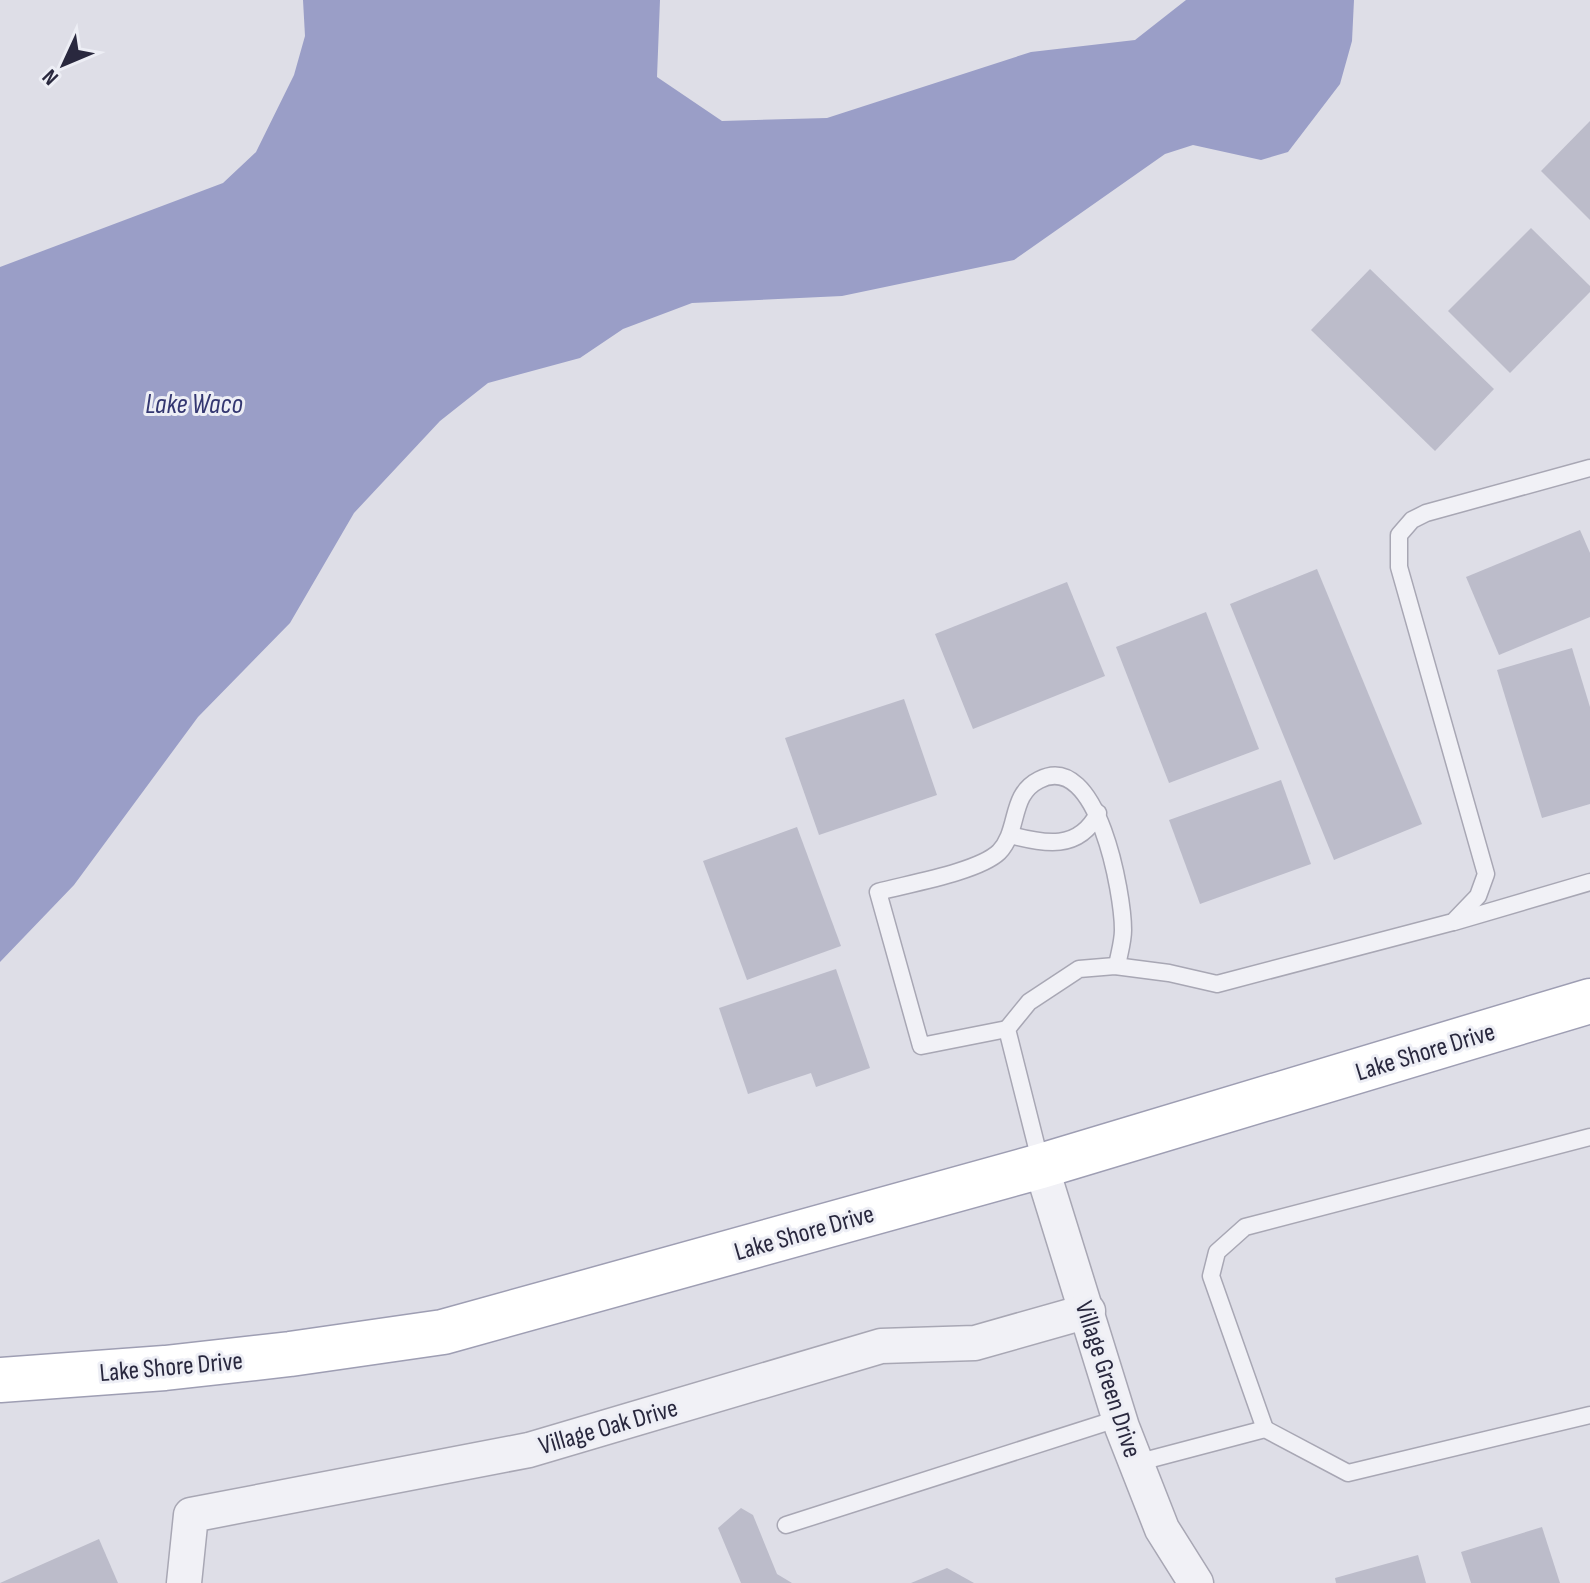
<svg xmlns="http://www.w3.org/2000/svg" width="1590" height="1583" font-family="'Sofia Sans Condensed',sans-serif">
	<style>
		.water { fill: #9a9ec7 }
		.building { fill: #bcbcca }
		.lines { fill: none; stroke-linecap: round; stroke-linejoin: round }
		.lane-casing { stroke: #a8a7b4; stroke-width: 19 }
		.street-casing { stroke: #a8a7b4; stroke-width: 37 }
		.primary-casing { stroke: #9e9eb3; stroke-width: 47 }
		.lane { stroke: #f1f1f6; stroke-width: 16 }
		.street { stroke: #f1f1f6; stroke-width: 34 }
		.primary { stroke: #fff; stroke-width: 44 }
		.labels { text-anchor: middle; stroke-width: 6; stroke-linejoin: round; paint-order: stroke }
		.street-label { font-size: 26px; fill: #29283e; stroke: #edeef5 }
		.water-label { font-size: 28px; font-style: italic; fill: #333670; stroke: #edeef5 }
	</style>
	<rect width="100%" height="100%" fill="#dedee7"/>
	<polygon class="water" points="303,0 660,0 657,77 722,121 827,118 1031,52 1135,40 1186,0 1354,0 1352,41 1340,84 1288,152 1261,160 1193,145 1165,154 1014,260 842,296 692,303 623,329 580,358 488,383 440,421 354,513 290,623 198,717 74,885 0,962 0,267 223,183 256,152 294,75 305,36"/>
	<g class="building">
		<polygon points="1590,121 1590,220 1541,171"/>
		<polygon points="1531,228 1590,286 1590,292 1510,373 1448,311"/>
		<polygon points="1370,269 1494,389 1435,451 1311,330"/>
		<polygon points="1580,530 1590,553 1590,617 1499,655 1466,577"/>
		<polygon points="1317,569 1422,824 1334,860 1230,604"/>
		<polygon points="1067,582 1105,676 973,729 935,634"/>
		<polygon points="1206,612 1259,749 1169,783 1116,647"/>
		<polygon points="1572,648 1590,707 1590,804 1542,818 1497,670"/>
		<polygon points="904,699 937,795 819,835 785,738"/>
		<polygon points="1281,780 1311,864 1200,904 1169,820"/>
		<polygon points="797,827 841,946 747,980 703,861"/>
		<polygon points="836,969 870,1068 816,1087 811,1073 748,1094 719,1008"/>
		<polygon points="741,1508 753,1515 777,1574 792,1583 741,1583 718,1528"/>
		<polygon points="1542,1527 1560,1583 1471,1583 1461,1552"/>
		<polygon points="99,1539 118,1583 0,1583"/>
		<polygon points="1418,1555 1426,1583 1336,1583 1335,1578"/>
		<polygon points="947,1568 974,1583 911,1583"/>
	</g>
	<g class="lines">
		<defs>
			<g id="lane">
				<path d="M1010 835C1044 844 1079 851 1098 813"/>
				<polyline points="1454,922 1590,882"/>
				<path d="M1007 1029 921 1046 878 892C907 884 978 872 999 852 1020 830 1009 795 1039 780 1098 749 1123 895 1123 930 1123 942 1119 954 1117 966"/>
				<polyline points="1041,1164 1007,1029 1029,1002 1079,969 1115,966 1169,973 1217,984 1453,922 1478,896 1486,874 1399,567 1399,535 1412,520 1426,513 1590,468"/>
				<polyline points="1265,1429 1211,1276 1217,1252 1245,1227 1590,1137"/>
				<polyline points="1136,1463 1265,1429 1348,1473 1590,1415"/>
				<polyline points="786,1525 1120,1418"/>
			</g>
			<g id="street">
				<polyline points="1041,1166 1122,1427 1162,1529 1196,1583"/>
				<polyline points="184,1583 191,1515 529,1450 881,1346 975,1343 1088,1311"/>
			</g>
			<polyline id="primary" points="0,1380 165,1368 290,1354 443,1332 1041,1166 1590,1001"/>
		</defs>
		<use href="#lane" class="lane-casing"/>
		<use href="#street" class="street-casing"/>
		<use href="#primary" class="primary-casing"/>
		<use href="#lane" class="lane"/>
		<use href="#street" class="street"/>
		<use href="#primary" class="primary"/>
	</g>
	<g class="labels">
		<g class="street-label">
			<text transform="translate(1425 1051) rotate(-17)" y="9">Lake Shore Drive</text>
			<text transform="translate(804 1232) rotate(-16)" y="9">Lake Shore Drive</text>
			<text transform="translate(171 1366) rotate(-5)" y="9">Lake Shore Drive</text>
			<text transform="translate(1109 1379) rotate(72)" y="9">Village Green Drive</text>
			<text transform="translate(608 1426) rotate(-16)" y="9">Village Oak Drive</text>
		</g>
		<g class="water-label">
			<text x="194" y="413">Lake Waco</text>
		</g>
	</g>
	<g transform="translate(64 64) rotate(226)" stroke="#edeef5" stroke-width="6" paint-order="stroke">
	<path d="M0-6L14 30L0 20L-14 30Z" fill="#29283e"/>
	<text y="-12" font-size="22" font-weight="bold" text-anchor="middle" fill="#29283e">N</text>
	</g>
</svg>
